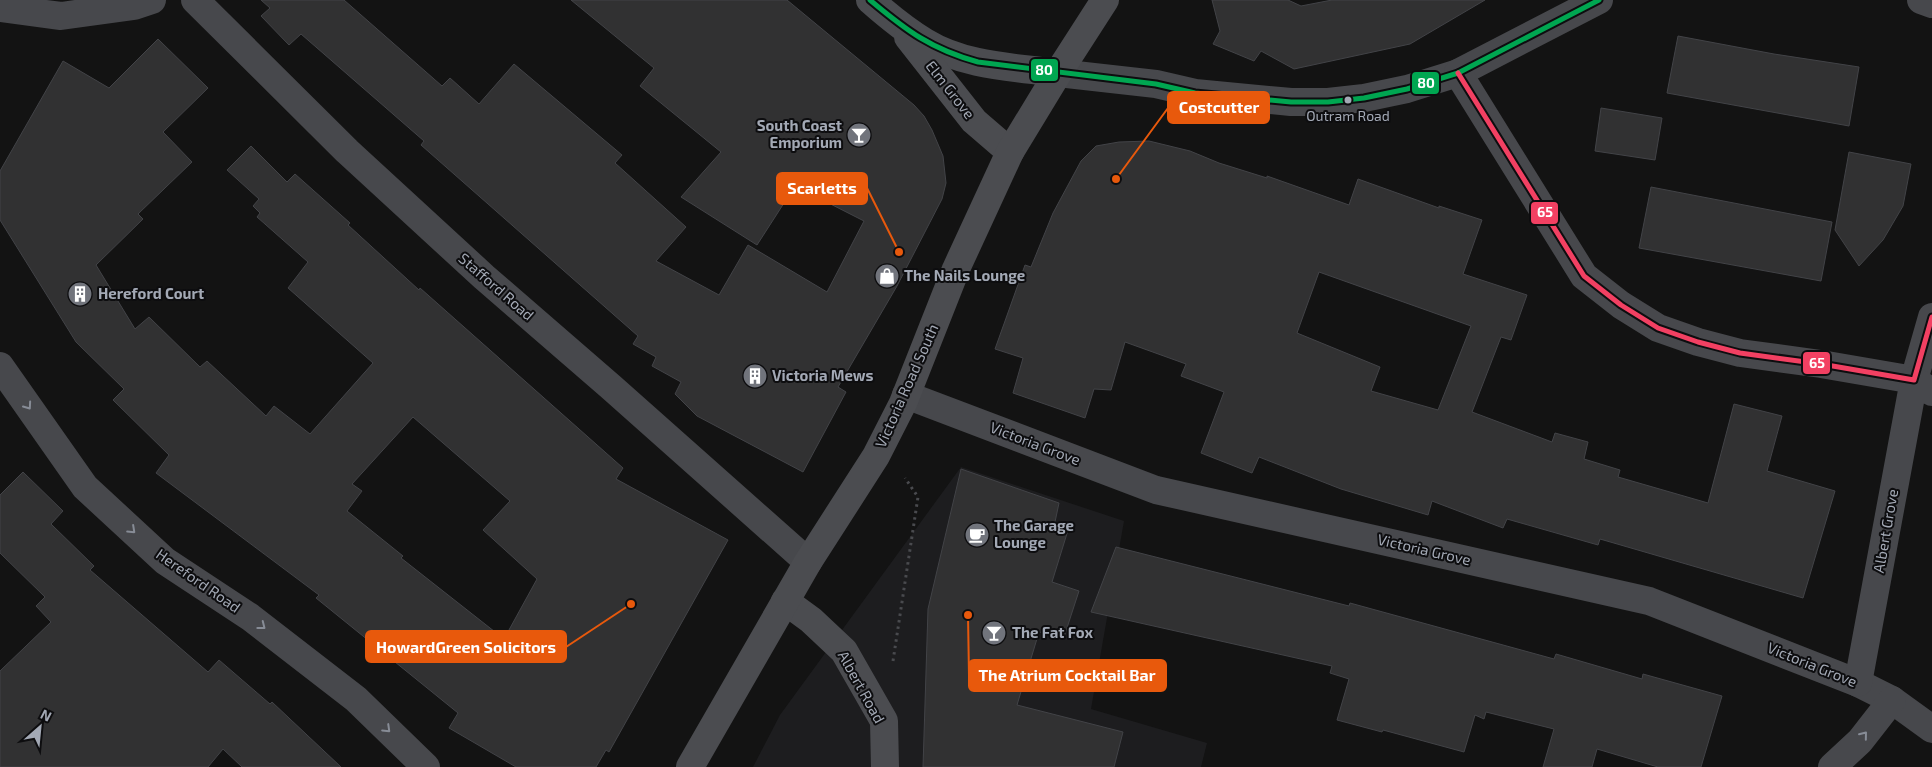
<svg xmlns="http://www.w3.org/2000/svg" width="1932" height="767" font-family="'Exo 2',sans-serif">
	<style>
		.built { fill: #1d1d1f }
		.building { fill: #313132; stroke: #424347; fill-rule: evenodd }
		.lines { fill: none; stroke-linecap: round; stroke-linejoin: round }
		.path { stroke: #494a4e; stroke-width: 3; stroke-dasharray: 2.5 4; stroke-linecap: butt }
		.street { stroke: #47484c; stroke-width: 28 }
		.secondary { stroke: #4b4c50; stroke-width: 28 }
		.bus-1-casing { stroke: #0d0d0f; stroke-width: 9 }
		.bus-2-casing { stroke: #0d0d0f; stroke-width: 9 }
		.bus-1 { stroke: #00a651; stroke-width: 5 }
		.bus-2 { stroke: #f24062; stroke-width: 5 }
		.oneway { stroke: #878c96 }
		.bus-dot { fill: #a3a9b5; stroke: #0d0d0f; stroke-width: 2 }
		.labels { text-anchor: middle; stroke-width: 4; stroke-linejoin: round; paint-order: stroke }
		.bus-label { font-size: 14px; fill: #a3a9b5; stroke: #0d0d0f }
		.street-label { font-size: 15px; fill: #a3a9b5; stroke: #0d0d0f }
		.poi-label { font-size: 15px; font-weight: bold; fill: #a3a9b5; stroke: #0d0d0f; text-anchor: start }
		.leader { fill: none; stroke: #e8590c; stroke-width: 2 }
		.callout-dot { fill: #e8590c; stroke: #0d0d0f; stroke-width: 2 }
		.callout { fill: #e8590c; stroke: #e8590c; stroke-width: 2 }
		.callout-label { font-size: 16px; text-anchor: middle; font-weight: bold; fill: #fff }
		.line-badge { stroke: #0d0d0f; stroke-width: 2 }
		.badge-label { font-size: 14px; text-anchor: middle; font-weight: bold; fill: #fff }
	</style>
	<rect width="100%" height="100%" fill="#131313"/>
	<polygon class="built" points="961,467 1124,521 1091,709 1207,743 1201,767 753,767 780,715"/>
	<g class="building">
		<polygon points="261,0 344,0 442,86 450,78 479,104 514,64 622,155 615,163 686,227 656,261 719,295 748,245 827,292 864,221 795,186 757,245 681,197 721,152 640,86 654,68 571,0 787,0 914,105 924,116 932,130 943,156 946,183 942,199 897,286 838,387 846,392 803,472 697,416 675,394 681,382 652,366 656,357 633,344 638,336 421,145 424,141 301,34 289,45 261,16 270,8"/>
		<polygon points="1212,0 1288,0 1301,6 1332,0 1485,0 1410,44 1294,69 1261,51 1254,61 1213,44 1220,31"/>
		<polygon points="1678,36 1774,54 1859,67 1849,126 1667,93"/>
		<path d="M158 39 208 88 163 132 192 162 138 214 143 219 96 265 135 329 149 317 200 367 207 361 266 416 274 406 310 434 373 363 288 288 308 262 257 217 260 213 253 206 259 199 227 170 251 146 287 182 295 174 350 223 348 225 419 290 420 288 623 468 616 479 728 540 609 752 606 750 596 767H516L449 728 458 713 316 598 319 595 156 473 169 455 113 400 124 389 76 342 0 220V171L63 61 109 88ZM413 417 510 501 483 530 537 579 504 639 401 558 403 556 347 511 362 491 352 484Z"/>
		<polygon points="1601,108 1662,118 1655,160 1595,151"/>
		<path d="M1149 141 1190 151 1219 163 1267 178V176L1349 205 1358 179 1439 208V206L1482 220 1463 274 1527 295 1511 340 1501 337 1472 412 1552 442 1555 433 1588 442 1584 459 1620 470 1618 477 1708 503 1734 404 1782 416 1767 471 1835 491 1803 598 1600 539 1598 545 1507 519 1503 528 1432 501 1428 515 1341 489 1259 457 1252 473 1201 453 1224 392 1181 376 1186 364 1125 342 1111 390 1094 389 1085 418 1013 393 1023 358 995 349 1025 265 1031 267 1053 213 1081 161 1096 146 1119 142ZM1319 272 1471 326 1438 410 1371 391 1380 367 1297 333Z"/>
		<polygon points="1849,152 1911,164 1903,206 1883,240 1859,266 1835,230"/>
		<polygon points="1651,187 1832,222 1821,281 1639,248"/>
		<polygon points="961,469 1059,503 1055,522 1069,527 1052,582 1079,591 1064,637 1039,632 1017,705 1123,732 1114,767 923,767 928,609"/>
		<polygon points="23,472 63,511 51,524 94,566 90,570 208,672 219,660 270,704 272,702 341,767 242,767 223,749 208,767 0,767 0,671 51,622 36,606 45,597 0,553 0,495"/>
		<polygon points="1116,547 1349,606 1350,603 1554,659 1556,654 1642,679 1643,674 1722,696 1701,767 1658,767 1597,749 1592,767 1543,767 1554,729 1486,712 1484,719 1475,715 1464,752 1383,730 1382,732 1337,720 1349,679 1330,673 1332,666 1091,612"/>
	</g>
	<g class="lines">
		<polyline class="path" points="893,661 918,497 905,478"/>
		<g class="street">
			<polyline points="195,0 347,151 484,277 611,387 808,562"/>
			<polyline points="1921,0 1932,4"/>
			<polyline points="0,8 61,16 134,6 152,0"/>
			<polyline points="1058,73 1156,84 1195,93 1291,102 1328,102 1364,98 1407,89 1458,73 1599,0"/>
			<polyline points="1458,73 1584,276 1621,305 1658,328 1698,342 1740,353 1821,364 1914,380 1932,317"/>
			<polyline points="0,366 85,487 165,561 250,617 356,699 426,767"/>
			<polyline points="906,395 1156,490 1649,601 1858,683 1892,700 1932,729"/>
			<polyline points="1858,683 1914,380 1932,392"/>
			<polyline points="1832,767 1860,741 1892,700"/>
		</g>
		<g class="secondary">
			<path d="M870 0C887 15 905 30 925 42 964 66 1013 67 1058 73"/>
			<polyline points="908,37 974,121 1010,152"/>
			<polyline points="785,601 811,620 844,651 884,721 885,767"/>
			<polyline points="690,767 808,562 876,456 903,403 956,269 1010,152 1058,73 1105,0"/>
		</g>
		<defs>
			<path id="bus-1" d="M870 0C907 31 931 49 978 62L1156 84 1195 93 1291 102H1328L1364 98 1407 89 1458 73 1599 0"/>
			<polyline id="bus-2" points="1458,73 1584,276 1621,305 1658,328 1698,342 1740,353 1821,364 1914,380 1932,317"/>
		</defs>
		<use href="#bus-1" class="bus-1-casing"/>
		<use href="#bus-2" class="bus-2-casing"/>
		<use href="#bus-1" class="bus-1"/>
		<use href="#bus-2" class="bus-2"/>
	</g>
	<defs><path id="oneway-chevron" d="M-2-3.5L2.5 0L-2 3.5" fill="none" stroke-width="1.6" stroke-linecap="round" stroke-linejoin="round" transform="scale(1.25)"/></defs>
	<g class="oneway">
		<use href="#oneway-chevron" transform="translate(28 406) rotate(55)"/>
		<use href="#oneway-chevron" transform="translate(132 530) rotate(43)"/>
		<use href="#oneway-chevron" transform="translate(262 626) rotate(38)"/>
		<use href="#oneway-chevron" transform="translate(387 729) rotate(44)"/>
		<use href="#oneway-chevron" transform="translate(1864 735) rotate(-51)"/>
	</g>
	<defs>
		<symbol id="bar-disc" viewBox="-11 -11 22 22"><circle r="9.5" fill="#71747c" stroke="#0d0d0f"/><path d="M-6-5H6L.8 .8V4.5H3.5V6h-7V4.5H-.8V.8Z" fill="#fff"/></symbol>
		<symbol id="shop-disc" viewBox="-11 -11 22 22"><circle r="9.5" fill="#71747c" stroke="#0d0d0f"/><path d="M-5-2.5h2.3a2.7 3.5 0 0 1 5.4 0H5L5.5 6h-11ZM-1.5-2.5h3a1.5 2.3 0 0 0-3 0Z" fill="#fff"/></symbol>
		<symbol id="building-disc" viewBox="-11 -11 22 22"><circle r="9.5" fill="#71747c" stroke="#0d0d0f"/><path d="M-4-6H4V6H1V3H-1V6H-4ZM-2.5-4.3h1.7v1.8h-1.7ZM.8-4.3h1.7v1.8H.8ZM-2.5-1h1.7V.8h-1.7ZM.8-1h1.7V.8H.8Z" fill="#fff"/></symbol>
		<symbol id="cafe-disc" viewBox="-11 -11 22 22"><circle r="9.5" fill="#71747c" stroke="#0d0d0f"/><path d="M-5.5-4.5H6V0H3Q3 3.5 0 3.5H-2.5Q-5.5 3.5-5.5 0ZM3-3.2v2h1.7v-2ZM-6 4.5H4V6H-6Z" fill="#fff"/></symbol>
	</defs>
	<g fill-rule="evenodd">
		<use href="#bar-disc" x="845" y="121" width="28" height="28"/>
		<use href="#shop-disc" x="873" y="262" width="28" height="28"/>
		<use href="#building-disc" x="66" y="280" width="28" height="28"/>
		<use href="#building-disc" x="741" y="362" width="28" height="28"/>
		<use href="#cafe-disc" x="963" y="521" width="28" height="28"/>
		<use href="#bar-disc" x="980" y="619" width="28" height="28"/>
	</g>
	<circle class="bus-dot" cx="1348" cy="100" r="4.5"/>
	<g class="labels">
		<g class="bus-label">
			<text x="1348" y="121">Outram Road</text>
		</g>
		<g class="street-label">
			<text transform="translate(950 90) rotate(52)" y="5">Elm Grove</text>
			<text transform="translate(496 287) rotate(41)" y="5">Stafford Road</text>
			<text transform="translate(907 386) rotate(-66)" y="5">Victoria Road South</text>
			<text transform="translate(1035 444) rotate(21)" y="5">Victoria Grove</text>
			<text transform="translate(1886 531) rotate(-80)" y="5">Albert Grove</text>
			<text transform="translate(1424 550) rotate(13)" y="5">Victoria Grove</text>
			<text transform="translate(198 581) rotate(35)" y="5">Hereford Road</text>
			<text transform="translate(1812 665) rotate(22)" y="5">Victoria Grove</text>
			<text transform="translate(861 687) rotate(61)" y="5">Albert Road</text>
		</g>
		<g class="poi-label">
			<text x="842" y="131" text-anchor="end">South Coast<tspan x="842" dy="17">Emporium</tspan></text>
			<text x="904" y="281">The Nails Lounge</text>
			<text x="98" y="299">Hereford Court</text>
			<text x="772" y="381">Victoria Mews</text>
			<text x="994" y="531">The Garage<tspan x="994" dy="17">Lounge</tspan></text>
			<text x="1012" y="638">The Fat Fox</text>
		</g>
	</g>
	<path class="leader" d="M1116 179L1168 108M899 252L867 188M631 604L566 647M968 615L969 676"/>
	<g class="callout-dot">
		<circle cx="1116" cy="179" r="5"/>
		<circle cx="899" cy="252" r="5"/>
		<circle cx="631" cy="604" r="5"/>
		<circle cx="968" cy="615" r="5"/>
	</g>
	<g class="callout">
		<rect x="1168" y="92" width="101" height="31" rx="5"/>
		<rect x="777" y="173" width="90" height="31" rx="5"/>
		<rect x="366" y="631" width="200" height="31" rx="5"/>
		<rect x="969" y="660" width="197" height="31" rx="5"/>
	</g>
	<g class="callout-label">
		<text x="1219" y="113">Costcutter</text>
		<text x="822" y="194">Scarletts</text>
		<text x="466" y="653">HowardGreen Solicitors</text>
		<text x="1067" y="681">The Atrium Cocktail Bar</text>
	</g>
	<g class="line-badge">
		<rect x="1030" y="58" width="29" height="24" rx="5" fill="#00a651"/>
		<rect x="1411" y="71" width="29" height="24" rx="5" fill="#00a651"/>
		<rect x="1530" y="201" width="29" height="24" rx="5" fill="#f24062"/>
		<rect x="1802" y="351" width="29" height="24" rx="5" fill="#f24062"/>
	</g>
	<g class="badge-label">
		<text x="1044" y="75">80</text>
		<text x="1426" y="88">80</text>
		<text x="1545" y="217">65</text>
		<text x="1817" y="368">65</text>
	</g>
	<g transform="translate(40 727) rotate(27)" stroke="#0d0d0f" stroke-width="4" paint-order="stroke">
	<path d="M0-4L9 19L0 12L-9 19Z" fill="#a3a9b5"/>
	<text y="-8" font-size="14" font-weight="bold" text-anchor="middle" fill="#a3a9b5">N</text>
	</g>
</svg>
